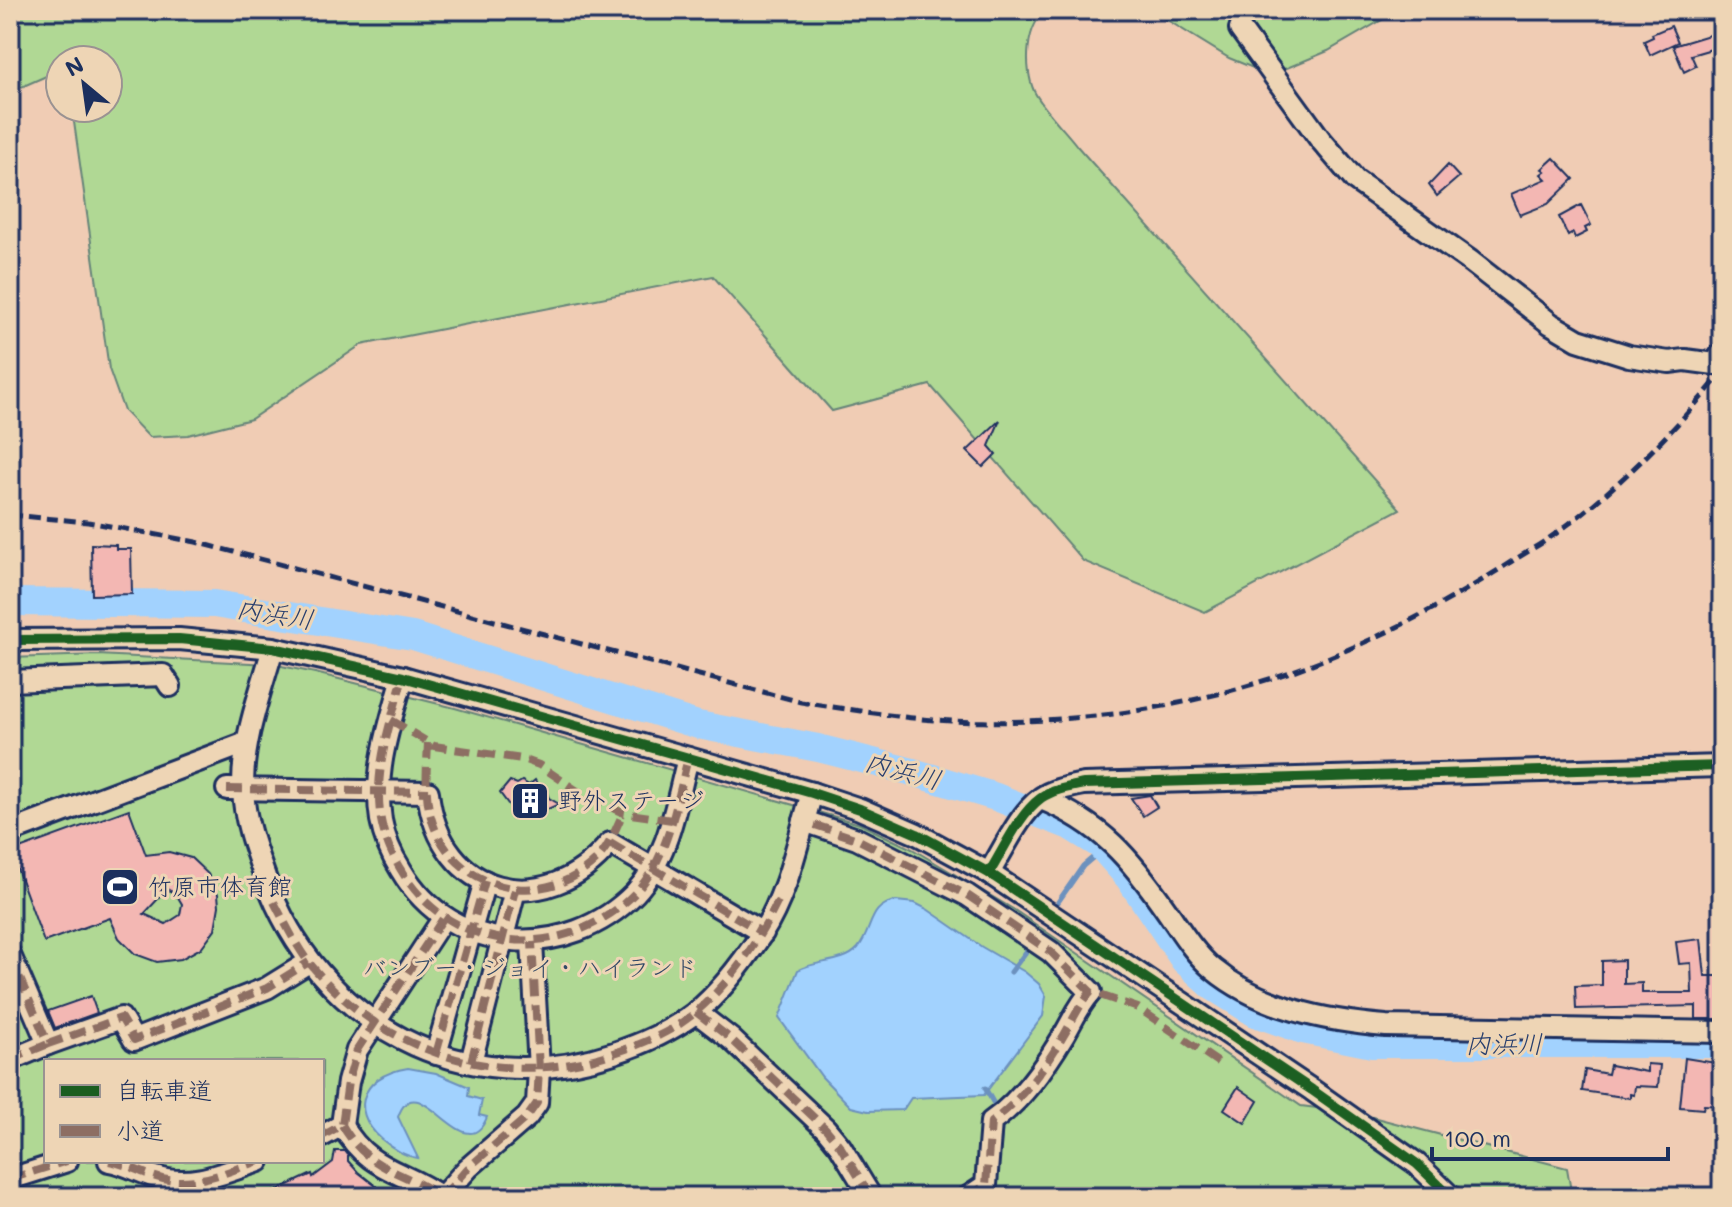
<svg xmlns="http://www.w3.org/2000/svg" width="1732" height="1207" font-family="Mali,'Klee One',sans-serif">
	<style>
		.green { fill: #b0d894; stroke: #668479; stroke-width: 2; fill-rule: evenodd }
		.water { fill: #a2d2fe; stroke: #6c91be; stroke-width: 2 }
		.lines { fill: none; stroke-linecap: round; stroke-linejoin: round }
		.stream { stroke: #6c91be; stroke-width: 5 }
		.river { stroke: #a2d2fe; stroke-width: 28 }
		.building { fill: #f3b7b3; stroke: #1b2f5e; stroke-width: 2; fill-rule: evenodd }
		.minor-casing { stroke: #1b2f5e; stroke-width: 26 }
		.minor { stroke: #eed5b5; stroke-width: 20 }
		.rail { stroke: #1b2f5e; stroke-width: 5; stroke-dasharray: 12 6; stroke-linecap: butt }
		.quiet { stroke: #8d6e63; stroke-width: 8; stroke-dasharray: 16 8; stroke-linecap: butt }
		.cycleway-casing { stroke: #eed5b5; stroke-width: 15 }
		.cycleway { stroke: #1b5e20; stroke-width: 10 }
		.labels { text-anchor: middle; stroke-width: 6; stroke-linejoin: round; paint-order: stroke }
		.poi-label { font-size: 24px; fill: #1b2f5e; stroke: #eed5b5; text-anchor: start }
		.park-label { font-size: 24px; fill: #314866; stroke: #eed5b5 }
		.water-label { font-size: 26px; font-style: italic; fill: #283f6e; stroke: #eed5b5 }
	</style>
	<rect width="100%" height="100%" fill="#f0ccb4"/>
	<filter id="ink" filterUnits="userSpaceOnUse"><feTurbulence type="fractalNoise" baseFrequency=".0125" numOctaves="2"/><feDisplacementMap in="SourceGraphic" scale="16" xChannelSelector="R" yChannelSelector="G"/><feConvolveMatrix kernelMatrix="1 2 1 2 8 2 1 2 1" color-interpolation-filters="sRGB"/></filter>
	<g filter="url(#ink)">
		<g class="green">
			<path d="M10 10H1048C1025 23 1024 69 1034 91 1043 109 1065 130 1077 146L1400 509 1205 612 1083 561 930 385 832 411 713 276 361 345 251 419 188 435 149 437 124 411 109 369 72 108H108V60H60V70L10 92Z"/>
			<polygon points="1151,10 1399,10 1328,51 1270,75 1229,58"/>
			<path d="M98 655 272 664 315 673 455 708 860 824 912 849 1013 909 1301 1106 1357 1113 1567 1168 1572 1197H10V658ZM46 1061H322V1161H46Z"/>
		</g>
		<g class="water">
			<path d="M896 901 915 903 927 909 982 947 1025 972 1039 984 1046 996 1043 1016 984 1095 911 1098 903 1110 868 1111 851 1107 822 1077 779 1018 798 970C816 960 844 964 858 948 873 930 868 905 896 901Z"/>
			<path d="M408 1068 436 1073 469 1087 468 1096 482 1100 479 1115 487 1117C465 1173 417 1060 398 1117L418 1158C407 1157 398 1151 389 1145 347 1115 358 1076 408 1068Z"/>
		</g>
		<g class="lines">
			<g class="stream">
				<polyline points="1058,902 1083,866 1103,849"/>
				<polyline points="1011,972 1031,945"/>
				<polyline points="985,1088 998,1111"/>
				<polyline points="999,1149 1002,1119"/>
			</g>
			<polyline class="river" points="10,602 214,604 413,636 698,725 818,748 909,771 996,797 1070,826 1099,844 1129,878 1184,960 1215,988 1255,1013 1303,1030 1372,1044 1722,1044"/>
		</g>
		<g class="building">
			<polygon points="1671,26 1678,42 1650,55 1644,41 1653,37 1652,34"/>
			<polygon points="1722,31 1722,46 1691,55 1696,66 1684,72 1673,46"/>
			<polygon points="1554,158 1574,179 1548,204 1520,215 1511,194 1546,179 1541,174 1545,171 1542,169"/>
			<polygon points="1448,165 1459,177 1437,196 1429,185"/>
			<polygon points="1581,205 1591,225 1585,228 1587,232 1575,238 1573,233 1568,236 1559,217"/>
			<polygon points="1000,420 989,446 996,454 983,467 967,451"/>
			<polygon points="91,544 116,545 116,549 131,549 132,594 92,595"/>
			<polygon points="535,780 540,789 546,790 549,798 559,804 528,818 514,812 500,793 510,781 517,784 522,781 529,785"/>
			<polygon points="1150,795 1157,807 1143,816 1131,798"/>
			<path d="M129 809 146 855 169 852 191 858 208 874 218 894 219 906 215 929 201 948 181 959 157 962 135 954 119 938 110 918 44 942 11 852ZM163 887 176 894 182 904 180 915 166 924 144 914 158 899Z"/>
			<polygon points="1701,939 1705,976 1722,976 1720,1019 1696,1019 1696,1006 1576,1009 1575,986 1602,985 1602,961 1624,960 1624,984 1642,983 1642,993 1692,993 1691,963 1679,964 1676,942"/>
			<polygon points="91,996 97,1013 55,1028 48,1011"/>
			<polygon points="1685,1058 1722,1064 1722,1106 1704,1105 1703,1109 1680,1107"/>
			<polygon points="1647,1064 1660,1065 1658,1087 1635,1086 1634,1095 1630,1094 1630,1098 1582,1091 1585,1070 1608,1074 1610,1065 1647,1072"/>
			<polygon points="1238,1087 1258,1101 1245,1123 1224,1109"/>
			<polygon points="335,1151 345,1151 348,1155 348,1161 358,1172 390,1197 263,1197 312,1174 313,1177 333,1162"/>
		</g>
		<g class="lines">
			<defs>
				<g id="minor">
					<polyline points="1240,29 1320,139 1355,180 1470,261 1551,324 1578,340 1629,356 1669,362 1685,360 1715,364 1722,353"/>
					<polyline points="10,640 179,639 273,648 403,677 812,793 860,809 917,834 989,873 1312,1090 1417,1164 1451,1197"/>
					<path d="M273 648C260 694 242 741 243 789 244 819 255 849 265 877 318 1024 462 1103 614 1053 642 1044 671 1031 695 1013 720 993 743 962 761 935 788 894 798 839 812 793"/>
					<path d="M403 677C390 724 373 771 381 820 384 837 392 856 401 870 452 957 568 962 635 893 669 857 676 804 688 758"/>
					<polyline points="10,681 163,675 170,686"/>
					<path d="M227 789 428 792C439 896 545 923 610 843L763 933"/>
					<path d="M1041 799C1101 823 1131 859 1167 911 1181 931 1194 953 1213 969 1260 1008 1326 1021 1386 1026L1722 1032"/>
					<path d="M804 821 857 839 967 895 1051 952 1091 992C1079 1005 1073 1020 1064 1035 1045 1067 1021 1101 991 1122L986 1185 968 1197"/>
					<polyline points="10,832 246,743"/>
					<path d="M989 873C1004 849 1019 814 1041 798 1054 789 1070 787 1084 784L1722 766"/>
					<polyline points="10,955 48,1044 121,1018 134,1040 267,988 309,962"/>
					<polyline points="696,1012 731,1039 826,1129 840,1146 871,1197"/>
					<polyline points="436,1054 485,881"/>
					<polyline points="10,1060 48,1044"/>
					<polyline points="471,1062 515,890"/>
					<path d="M342 1125C370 1173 402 1169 441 1197"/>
					<polyline points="322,1136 342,1125 348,1082 357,1050 444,917"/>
					<path d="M109 1161C126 1164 139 1172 156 1177 191 1189 226 1172 259 1161"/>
					<polyline points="10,1179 67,1161"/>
					<polyline points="442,1197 468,1168 527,1117 537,1103 539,1069 532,942"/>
				</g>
			</defs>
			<use href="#minor" class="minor-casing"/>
			<use href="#minor" class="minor"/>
			<path class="rail" d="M10 515 88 522 196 542 801 702C833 707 865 712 897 716 954 724 1015 723 1072 718 1227 707 1377 649 1506 565 1525 553 1545 542 1562 529 1622 484 1674 431 1722 373"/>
			<g class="quiet">
				<path d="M403 677C390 724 373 771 381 820 384 837 392 856 401 870 452 957 568 962 635 893 669 857 676 804 688 758"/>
				<polyline points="391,720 434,746 522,759 539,765 579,792 623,813 672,820"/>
				<path d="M428 743C427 767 424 794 431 817 451 890 542 912 595 861 609 848 615 830 623 813"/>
				<polyline points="227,789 428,792"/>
				<polyline points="815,825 857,839 967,895 1051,952 1091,992 1138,1008 1219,1063"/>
				<polyline points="610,843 763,933"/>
				<path d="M274 902C284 921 294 942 307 960 380 1052 498 1091 611 1054 640 1045 673 1032 697 1011 732 980 759 941 779 899"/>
				<polyline points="10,955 48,1044 121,1018 134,1040 267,988 309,962"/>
				<polyline points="696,1012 731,1039 826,1129 840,1146 871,1197"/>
				<polyline points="436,1054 485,881"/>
				<polyline points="10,1060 48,1044"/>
				<polyline points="471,1062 515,890"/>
				<path d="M342 1125C370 1173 402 1169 441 1197"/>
				<polyline points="322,1136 342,1125 348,1082 357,1050 444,917"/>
				<path d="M109 1161C126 1164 139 1172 156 1177 191 1189 226 1172 259 1161"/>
				<polyline points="10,1179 67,1161"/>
				<polyline points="442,1197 468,1168 527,1117 537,1103 539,1069 532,942"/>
				<path d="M968 1197 986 1185 991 1122C1021 1101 1045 1067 1064 1035 1073 1020 1079 1005 1091 992"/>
			</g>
			<defs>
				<g id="cycleway">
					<polyline points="10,640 179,639 273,648 403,677 812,793 860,809 917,834 989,873 1312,1090 1417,1164 1451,1197"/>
					<path d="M989 873C1004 849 1019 814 1041 798 1054 789 1070 787 1084 784L1722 766"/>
				</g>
			</defs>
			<use href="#cycleway" class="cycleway-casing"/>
			<use href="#cycleway" class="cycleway"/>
		</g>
	</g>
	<defs>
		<symbol id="building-square" viewBox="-11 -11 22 22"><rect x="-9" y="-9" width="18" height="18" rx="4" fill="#1b2f5e" stroke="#eed5b5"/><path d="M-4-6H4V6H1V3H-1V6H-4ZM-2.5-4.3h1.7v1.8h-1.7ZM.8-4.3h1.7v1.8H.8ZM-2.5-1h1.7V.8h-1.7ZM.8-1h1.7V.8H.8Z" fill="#fff"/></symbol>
		<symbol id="stadium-square" viewBox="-11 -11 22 22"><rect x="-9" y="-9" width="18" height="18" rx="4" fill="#1b2f5e" stroke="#eed5b5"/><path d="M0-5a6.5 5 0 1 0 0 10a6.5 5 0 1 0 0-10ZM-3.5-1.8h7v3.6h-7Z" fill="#fff"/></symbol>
	</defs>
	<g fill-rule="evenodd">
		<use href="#building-square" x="508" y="779" width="44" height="44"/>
		<use href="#stadium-square" x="98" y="865" width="44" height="44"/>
	</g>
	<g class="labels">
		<g class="poi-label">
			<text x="558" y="809">野外ステージ</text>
			<text x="148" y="895">竹原市体育館</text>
		</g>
		<g class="park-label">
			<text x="530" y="976">バンブー・ジョイ・ハイランド</text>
		</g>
		<g class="water-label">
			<text transform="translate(275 614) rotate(9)" y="9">内浜川</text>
			<text transform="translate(903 771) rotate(15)" y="9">内浜川</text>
			<text x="1504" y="1053">内浜川</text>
		</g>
	</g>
	<rect width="1732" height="1207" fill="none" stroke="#eed5b5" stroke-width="40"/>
	<rect x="20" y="20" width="1692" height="1167" fill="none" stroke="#1b2f5e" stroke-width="3" filter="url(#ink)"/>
	<rect x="44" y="1059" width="280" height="104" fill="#eed5b5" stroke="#9a9392" stroke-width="2"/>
	<rect x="60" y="1085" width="40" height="12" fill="#1b5e20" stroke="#9a9392" stroke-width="2"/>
	<text x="116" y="1099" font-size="24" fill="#1b2f5e">自転車道</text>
	<rect x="60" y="1125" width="40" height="12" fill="#8d6e63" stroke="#9a9392" stroke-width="2"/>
	<text x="116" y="1139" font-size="24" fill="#1b2f5e">小道</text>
	<g transform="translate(84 84) rotate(331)"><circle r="38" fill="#eed5b5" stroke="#9a9392" stroke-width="2"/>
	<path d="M0-6L14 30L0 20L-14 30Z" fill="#1b2f5e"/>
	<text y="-12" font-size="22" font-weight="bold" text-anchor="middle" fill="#1b2f5e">N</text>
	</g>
	<path d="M1432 1147v12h236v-12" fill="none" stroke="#1b2f5e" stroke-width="4"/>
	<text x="1444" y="1147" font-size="24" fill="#1b2f5e" stroke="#eed5b5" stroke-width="6" paint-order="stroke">100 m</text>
</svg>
